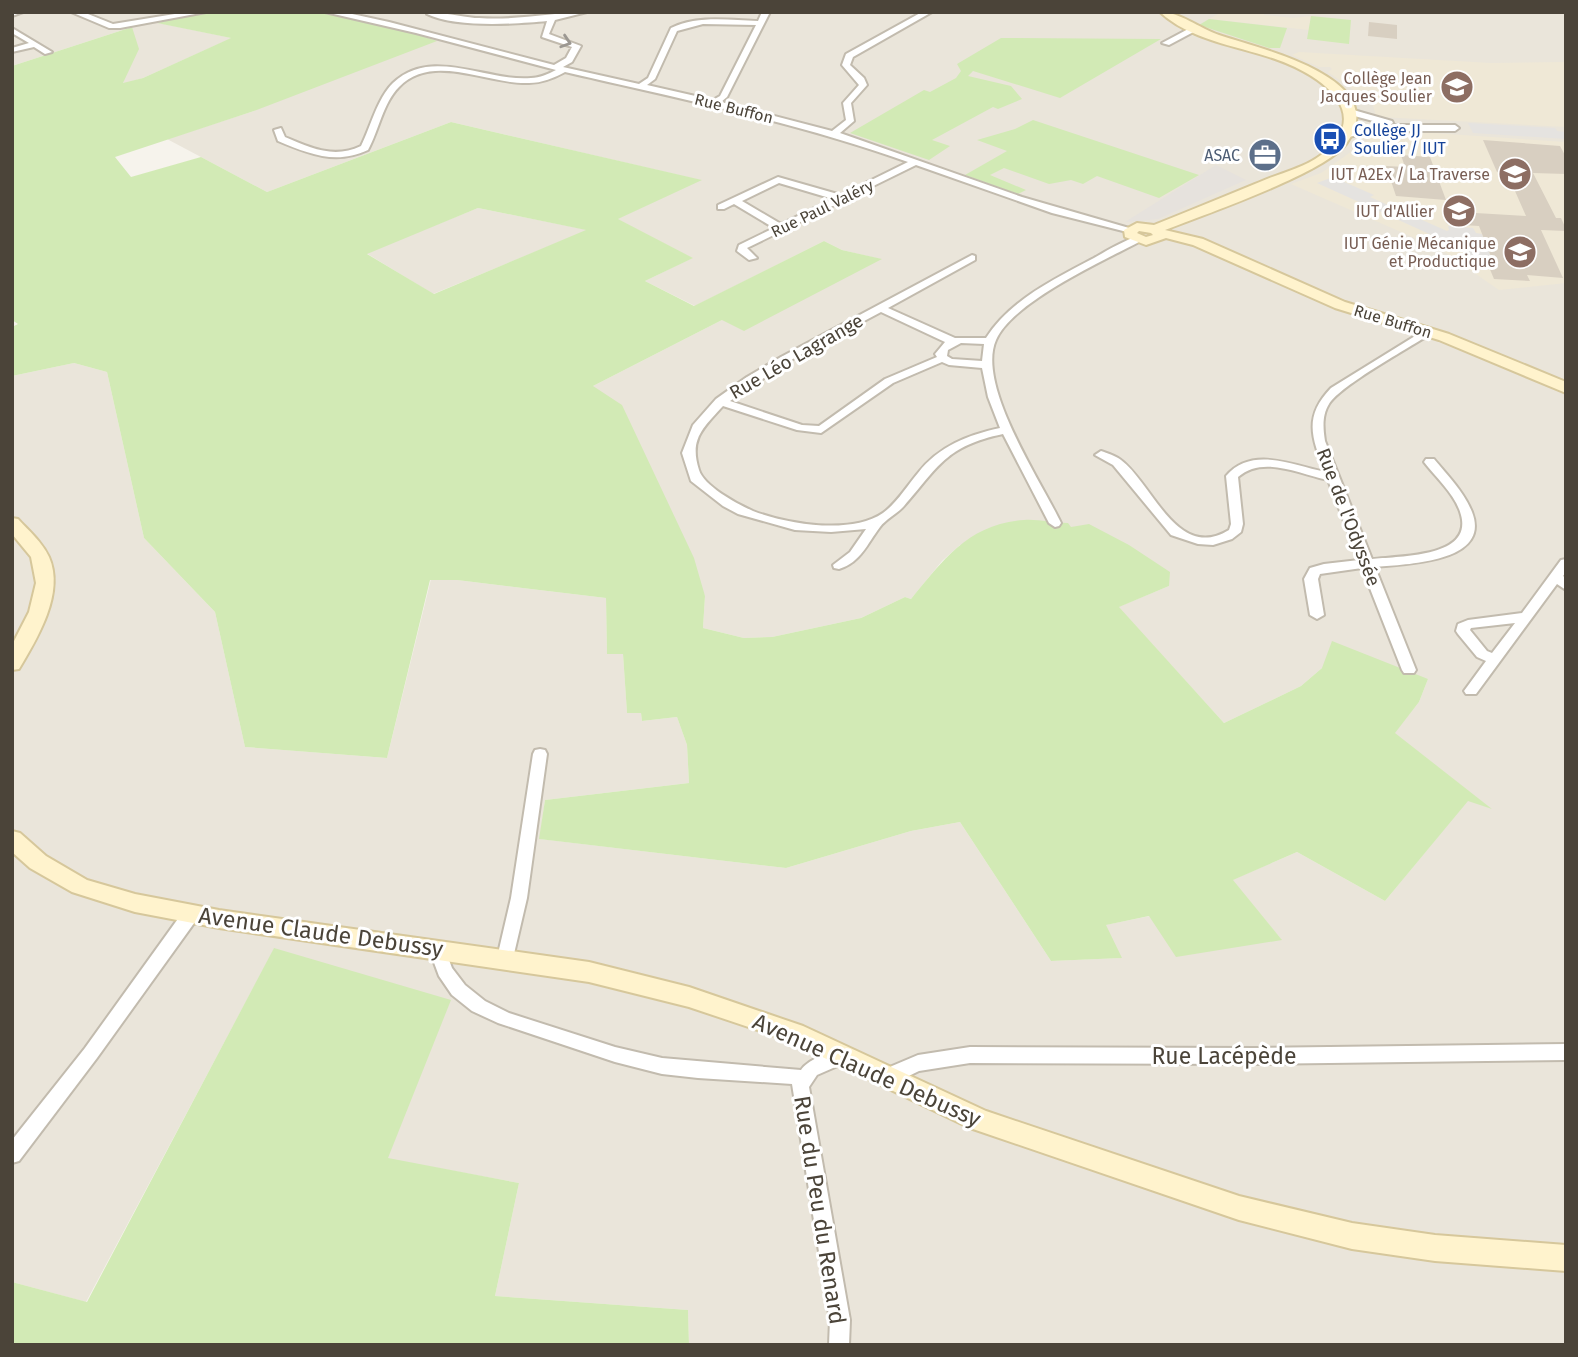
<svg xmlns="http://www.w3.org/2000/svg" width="1578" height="1357" font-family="'Fira Sans',sans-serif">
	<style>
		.residential { fill: #eae5da }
		.industrial { fill: #e6e2dd }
		.education { fill: #efe8d6 }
		.green { fill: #d2eab5; fill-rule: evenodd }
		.parking { fill: #e5e3e0 }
		.building { fill: #d8cfc1 }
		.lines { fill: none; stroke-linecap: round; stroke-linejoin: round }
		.minor-casing { stroke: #c2bbae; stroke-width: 4 }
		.secondary-casing { stroke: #d6c79b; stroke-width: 4 }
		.minor { fill: #fff; fill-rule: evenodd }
		.secondary { fill: #fff3cd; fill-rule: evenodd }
		.oneway { stroke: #9c9892 }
		.labels { text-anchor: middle; stroke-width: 6; stroke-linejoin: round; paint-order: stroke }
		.far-education-label { font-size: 16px; fill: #785e54; stroke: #fff; text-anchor: end }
		.far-street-label { font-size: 16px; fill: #4b4439; stroke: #fff }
		.far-transit-label { font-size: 16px; fill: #164399; stroke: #fff; text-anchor: start }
		.far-service-label { font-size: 16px; fill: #4e5e75; stroke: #fff; text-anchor: end }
		.street-label { font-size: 19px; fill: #4b4439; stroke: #fff }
		.near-street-label { font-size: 23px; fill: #4b4439; stroke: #fff }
	</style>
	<rect width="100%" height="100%" fill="#f6f3ec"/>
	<g class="residential">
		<polygon points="12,12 205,12 159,23 232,38 143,78 123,84 132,27 12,66"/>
		<polygon points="313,12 1566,12 1566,1345 689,1345 688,1310 495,1296 519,1183 388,1159 274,949 86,1302 12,1282 12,376 74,363 107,372 144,538 215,612 245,747 387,758 431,579 457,580 606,598 607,653 623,654 627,713 641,713 642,721 677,717 687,745 689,783 545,800 540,839 786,868 911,831 960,822 1051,961 1121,958 1105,925 1150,916 1281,939 1232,880 1297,852 1385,901 1468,800 1490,808 1394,733 1419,702 1428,679 1322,668 1301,686 1224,723 1118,607 1169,586 1070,527 960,545 942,561 911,599 905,597 861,618 772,637 744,638 703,628 705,596 593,386 722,320 880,259 842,250 824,241 695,306 645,281 692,258 617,219 700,180 451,122 267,192 167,139 254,111 381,23"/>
		<polygon points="478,208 588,230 433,294 366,253"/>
	</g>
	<polygon class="industrial" points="1216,165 1246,180 1158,219 1125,222"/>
	<g class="education">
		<polygon points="1222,12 1265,12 1264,15 1293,18 1311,16 1309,30 1209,19"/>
		<polygon points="1299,52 1491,63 1566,62 1566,127 1380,117 1376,116 1371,98 1367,98 1368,102 1362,99 1365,98 1328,72 1332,69 1330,67 1319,67 1292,55"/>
		<polygon points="1403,131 1566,142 1566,283 1499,290 1424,238 1417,239 1291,184 1321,173 1372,137"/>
	</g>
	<g class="green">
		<path d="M205 12H313L381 23 437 41 254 111 115 157 131 177 201 157 267 192 451 122 702 180 618 219 693 258 645 281 694 306 824 241 842 250 882 259 744 331 722 320 593 386 622 405 694 558 705 596 703 628 744 638 772 637 861 618 905 597 911 599C944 559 969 524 1024 520 1038 519 1053 523 1068 523L1071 527 1089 524 1129 545 1170 572 1169 586 1119 607 1224 723 1301 686 1322 668 1332 641 1428 679 1419 702 1395 733 1492 809 1468 801 1385 901 1297 852 1233 880 1282 940 1176 957 1149 916 1106 925 1122 958 1051 961 960 822 911 831 786 868 539 839 545 800 689 783 687 745 677 717 642 721 641 713H627L623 654H607L606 598 457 580H430L387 758 245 747 215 612 144 538 107 372 74 363 12 376V327L18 324 12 320V66L132 27 139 49 123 83 143 78 231 38 157 23ZM478 208 586 230 434 294 367 254Z"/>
		<polygon points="1311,16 1351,20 1349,44 1307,39"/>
		<polygon points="1209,19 1287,28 1280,48 1269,48 1199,25"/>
		<polygon points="1001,38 1161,39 1060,98 973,71 968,76 1011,86 1022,99 998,109 993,107 932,140 950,146 929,160 850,133 924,90 930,92 956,78 961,71 957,64"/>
		<polygon points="1033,120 1199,175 1159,198 1097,176 1083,184 1071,180 1049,184 1004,168 990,175 1026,190 1018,194 965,175 1007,151 977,140 1015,129"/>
		<polygon points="274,948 451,1000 388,1158 519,1183 495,1296 688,1310 689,1345 12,1345 12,1282 87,1302"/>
	</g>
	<g class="parking">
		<polygon points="1468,123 1555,128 1557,131 1565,132 1566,139 1473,133"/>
		<polygon points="1333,177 1374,195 1370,197 1447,231 1449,230 1448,226 1473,228 1476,233 1482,234 1495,267 1476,266 1458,247 1317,183"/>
	</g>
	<g class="building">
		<polygon points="1369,22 1397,25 1397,39 1368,36"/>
		<polygon points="1483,140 1560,146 1566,157 1566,174 1533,173 1556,218 1561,218 1566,229 1566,231 1541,230 1563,278 1527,275 1530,281 1494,279 1489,267 1495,267 1479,226 1447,224 1442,211 1526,216 1507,173 1497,172"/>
		<polygon points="1401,155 1430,157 1446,200 1396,196 1386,166 1405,167"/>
	</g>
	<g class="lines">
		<defs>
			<g id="minor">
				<polygon points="12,12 23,12 12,16"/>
				<polygon points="71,12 83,12 113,24 187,12 206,12 120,28 109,28"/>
				<path d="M325 12H343L389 22 554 65 566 58 572 47 542 37 547 21C516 24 455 28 427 14 436 10 466 18 479 18 517 21 551 12 587 12L555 20 549 34 581 46 572 62 563 67 639 84 648 78 671 28C697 15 729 20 758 21L762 12H770L727 97 721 102 832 131 846 120 843 103 859 85 842 65 846 54 922 12H932L853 57 850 65 864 78 867 85 851 103 854 121 840 133 1022 197 1136 230 1131 233 1052 213 916 165 747 248 757 258 749 260 737 251 739 245 774 228 734 204 724 209H718V205L778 177 841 195 908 162C796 122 681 99 565 72 554 78 542 83 529 83 488 85 433 52 399 87 383 103 379 130 368 150 336 165 309 154 278 141L274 130 281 128 285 137C311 148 334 159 361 146 371 126 377 99 393 83 431 46 487 82 531 78 540 78 548 74 556 70L416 33ZM703 24 756 25 720 96 713 100 647 85 655 79 677 31ZM779 183 833 199 781 224 742 201Z"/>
				<polygon points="1192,27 1199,29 1169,45 1162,43"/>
				<polygon points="12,28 52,52 45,54 34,47 12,52 12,48 29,43 12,33"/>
				<polygon points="1350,109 1392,121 1393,123 1390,125 1455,125 1459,128 1455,131 1380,131 1348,137 1345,136 1345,132 1388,125 1347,114 1346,112"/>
				<path d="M1138 236 1143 239 1141 241C1105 260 1012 302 996 340 976 385 1041 481 1061 523L1059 526 1055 527 1049 523 1003 434C946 446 939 466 904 506 897 514 886 519 880 527 867 544 861 562 839 569L834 568 833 565 850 552 866 529 831 532 795 530 738 514 723 506 691 481 682 453 693 425 716 399 747 377 781 357 972 255 975 256V260L888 308 955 338H986C1010 300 1056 278 1094 258 1108 250 1123 241 1138 236ZM881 312 945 342 935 354 937 357 885 379 819 426 802 425 730 401 789 361ZM961 343 984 344 982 361 952 359 947 356 948 350ZM942 362 949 365 982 368 988 397 1000 428C968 435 939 446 918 473 907 486 897 503 883 513 851 535 787 524 753 511 737 504 704 486 699 470 689 439 703 428 723 406L797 430 821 433 893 383Z"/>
				<path d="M1428 328 1433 331 1432 333C1409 348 1341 385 1329 404 1322 415 1323 428 1325 441L1372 559C1398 556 1473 558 1461 515 1456 495 1437 479 1424 462L1426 459H1434C1448 476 1464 492 1472 512 1492 563 1404 564 1375 567L1416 670 1414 673H1404L1402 670 1362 568 1320 574 1318 579 1324 615 1317 619 1310 615 1304 579 1310 568 1324 564 1359 560 1328 480C1299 474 1263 455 1238 477L1243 524 1241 532 1232 539 1213 545 1198 544 1171 535 1113 465 1095 455 1101 451C1107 453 1116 456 1121 460 1153 484 1177 562 1229 530L1231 524 1226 476C1252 446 1292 465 1325 472 1312 438 1303 417 1331 388Z"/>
				<path d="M1566 559V572L1563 576 1566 578V590L1557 584 1476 694H1466L1464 691 1486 661 1477 657 1458 634 1456 631 1458 624 1468 620 1522 613 1561 560ZM1515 623 1492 653 1487 651 1470 630 1471 628Z"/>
				<polygon points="540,749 545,750 547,754 527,898 513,958 511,963 505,965 499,963 497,958 511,898 533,754 535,750"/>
				<polygon points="191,908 197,909 199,914 197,919 97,1058 19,1161 12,1163 12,1140 85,1048 185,909"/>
				<path d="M437 942 443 944 452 968 465 985 485 1001 509 1013 615 1047 662 1058 801 1070C808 1059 838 1046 849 1051L852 1056 849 1061 817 1075 809 1087 850 1320 849 1345H829L830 1320 792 1084 698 1078 662 1074 615 1062 498 1023 472 1011 452 995 439 976 429 949 431 944Z"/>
				<polygon points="1566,1044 1566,1060 1257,1064 970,1063 919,1071 888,1086 882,1084 879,1078 882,1072 892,1066 918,1055 970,1047 1257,1048"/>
			</g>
			<g id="secondary">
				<path d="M1160 12C1180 12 1199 28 1219 35 1257 48 1395 78 1346 144 1325 173 1203 215 1165 230L1203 239 1345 302 1449 334 1566 382V393L1439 340 1335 308 1193 245 1166 238 1146 245 1125 237 1124 230 1137 223 1154 225C1192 210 1230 194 1267 179 1285 172 1305 167 1321 155 1376 113 1320 75 1278 60 1239 46 1191 41 1160 12ZM1139 231 1151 233 1153 235 1146 237 1137 233Z"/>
				<path d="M12 518 18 519C29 531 42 542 49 557 65 593 37 639 19 669L12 670V645L29 612 36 583 31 557 12 534Z"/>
				<polygon points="12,831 20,833 46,856 87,880 135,894 219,910 589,962 689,987 803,1026 986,1111 1239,1196 1352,1223 1435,1235 1566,1245 1566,1271 1435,1261 1352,1249 1239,1220 970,1128 787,1040 689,1007 589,982 219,928 135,912 72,892 30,868 12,852"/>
			</g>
		</defs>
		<use href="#minor" class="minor-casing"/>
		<use href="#secondary" class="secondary-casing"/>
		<use href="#minor" class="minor"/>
		<use href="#secondary" class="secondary"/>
	</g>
	<defs><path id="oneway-chevron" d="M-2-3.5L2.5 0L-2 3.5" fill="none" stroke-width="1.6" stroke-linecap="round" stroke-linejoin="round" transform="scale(1.75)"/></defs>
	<use class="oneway" href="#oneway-chevron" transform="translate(566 42) rotate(18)"/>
	<defs>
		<symbol id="school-disc" viewBox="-11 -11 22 22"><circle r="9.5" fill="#8d6e63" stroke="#fff"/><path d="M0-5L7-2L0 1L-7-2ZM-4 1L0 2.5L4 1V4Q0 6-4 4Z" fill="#fff"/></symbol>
		<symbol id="bus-disc" viewBox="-11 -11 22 22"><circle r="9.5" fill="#1a4fb4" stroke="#fff"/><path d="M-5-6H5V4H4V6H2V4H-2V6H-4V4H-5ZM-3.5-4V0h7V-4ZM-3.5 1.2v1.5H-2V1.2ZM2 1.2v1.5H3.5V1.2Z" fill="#fff"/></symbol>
		<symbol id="office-disc" viewBox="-11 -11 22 22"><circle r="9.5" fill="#5c6f8a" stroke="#fff"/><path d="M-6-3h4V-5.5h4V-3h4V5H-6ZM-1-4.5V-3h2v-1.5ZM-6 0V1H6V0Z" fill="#fff"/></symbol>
		<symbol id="university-disc" viewBox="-11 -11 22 22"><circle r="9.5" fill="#8d6e63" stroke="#fff"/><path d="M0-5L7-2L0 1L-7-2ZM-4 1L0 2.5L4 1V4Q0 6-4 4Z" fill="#fff"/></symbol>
	</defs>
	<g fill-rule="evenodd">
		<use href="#school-disc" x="1438" y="68" width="38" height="38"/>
		<use href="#bus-disc" x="1311" y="120" width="38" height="38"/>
		<use href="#office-disc" x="1246" y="136" width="38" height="38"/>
		<use href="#university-disc" x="1496" y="155" width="38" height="38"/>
		<use href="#university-disc" x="1440" y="192" width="38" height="38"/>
		<use href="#university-disc" x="1501" y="233" width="38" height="38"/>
	</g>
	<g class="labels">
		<g class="far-education-label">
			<text x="1432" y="84">Collège Jean<tspan x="1432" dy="18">Jacques Soulier</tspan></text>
			<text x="1490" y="180">IUT A2Ex / La Traverse</text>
			<text x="1434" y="217">IUT d'Allier</text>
			<text x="1496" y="249">IUT Génie Mécanique<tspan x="1496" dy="18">et Productique</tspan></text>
		</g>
		<g class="far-street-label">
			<text transform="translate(734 108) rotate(14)" y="6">Rue Buffon</text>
			<text transform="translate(822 208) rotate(-26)" y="6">Rue Paul Valéry</text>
			<text transform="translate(1393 321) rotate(17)" y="6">Rue Buffon</text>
		</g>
		<g class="far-transit-label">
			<text x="1354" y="136">Collège JJ<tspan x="1354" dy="18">Soulier / IUT</tspan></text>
		</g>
		<g class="far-service-label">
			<text x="1240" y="161">ASAC</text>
		</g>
		<g class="street-label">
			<text transform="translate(796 356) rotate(-30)" y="7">Rue Léo Lagrange</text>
			<text transform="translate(1349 517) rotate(69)" y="7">Rue de l'Odyssée</text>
		</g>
		<g class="near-street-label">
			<text transform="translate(321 932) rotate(8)" y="8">Avenue Claude Debussy</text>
			<text x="1224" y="1064">Rue Lacépède</text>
			<text transform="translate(867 1070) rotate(24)" y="8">Avenue Claude Debussy</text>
			<text transform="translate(820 1210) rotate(81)" y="8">Rue du Peu du Renard</text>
		</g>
	</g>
	<rect width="1578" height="1357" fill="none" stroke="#4b4439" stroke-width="28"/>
</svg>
